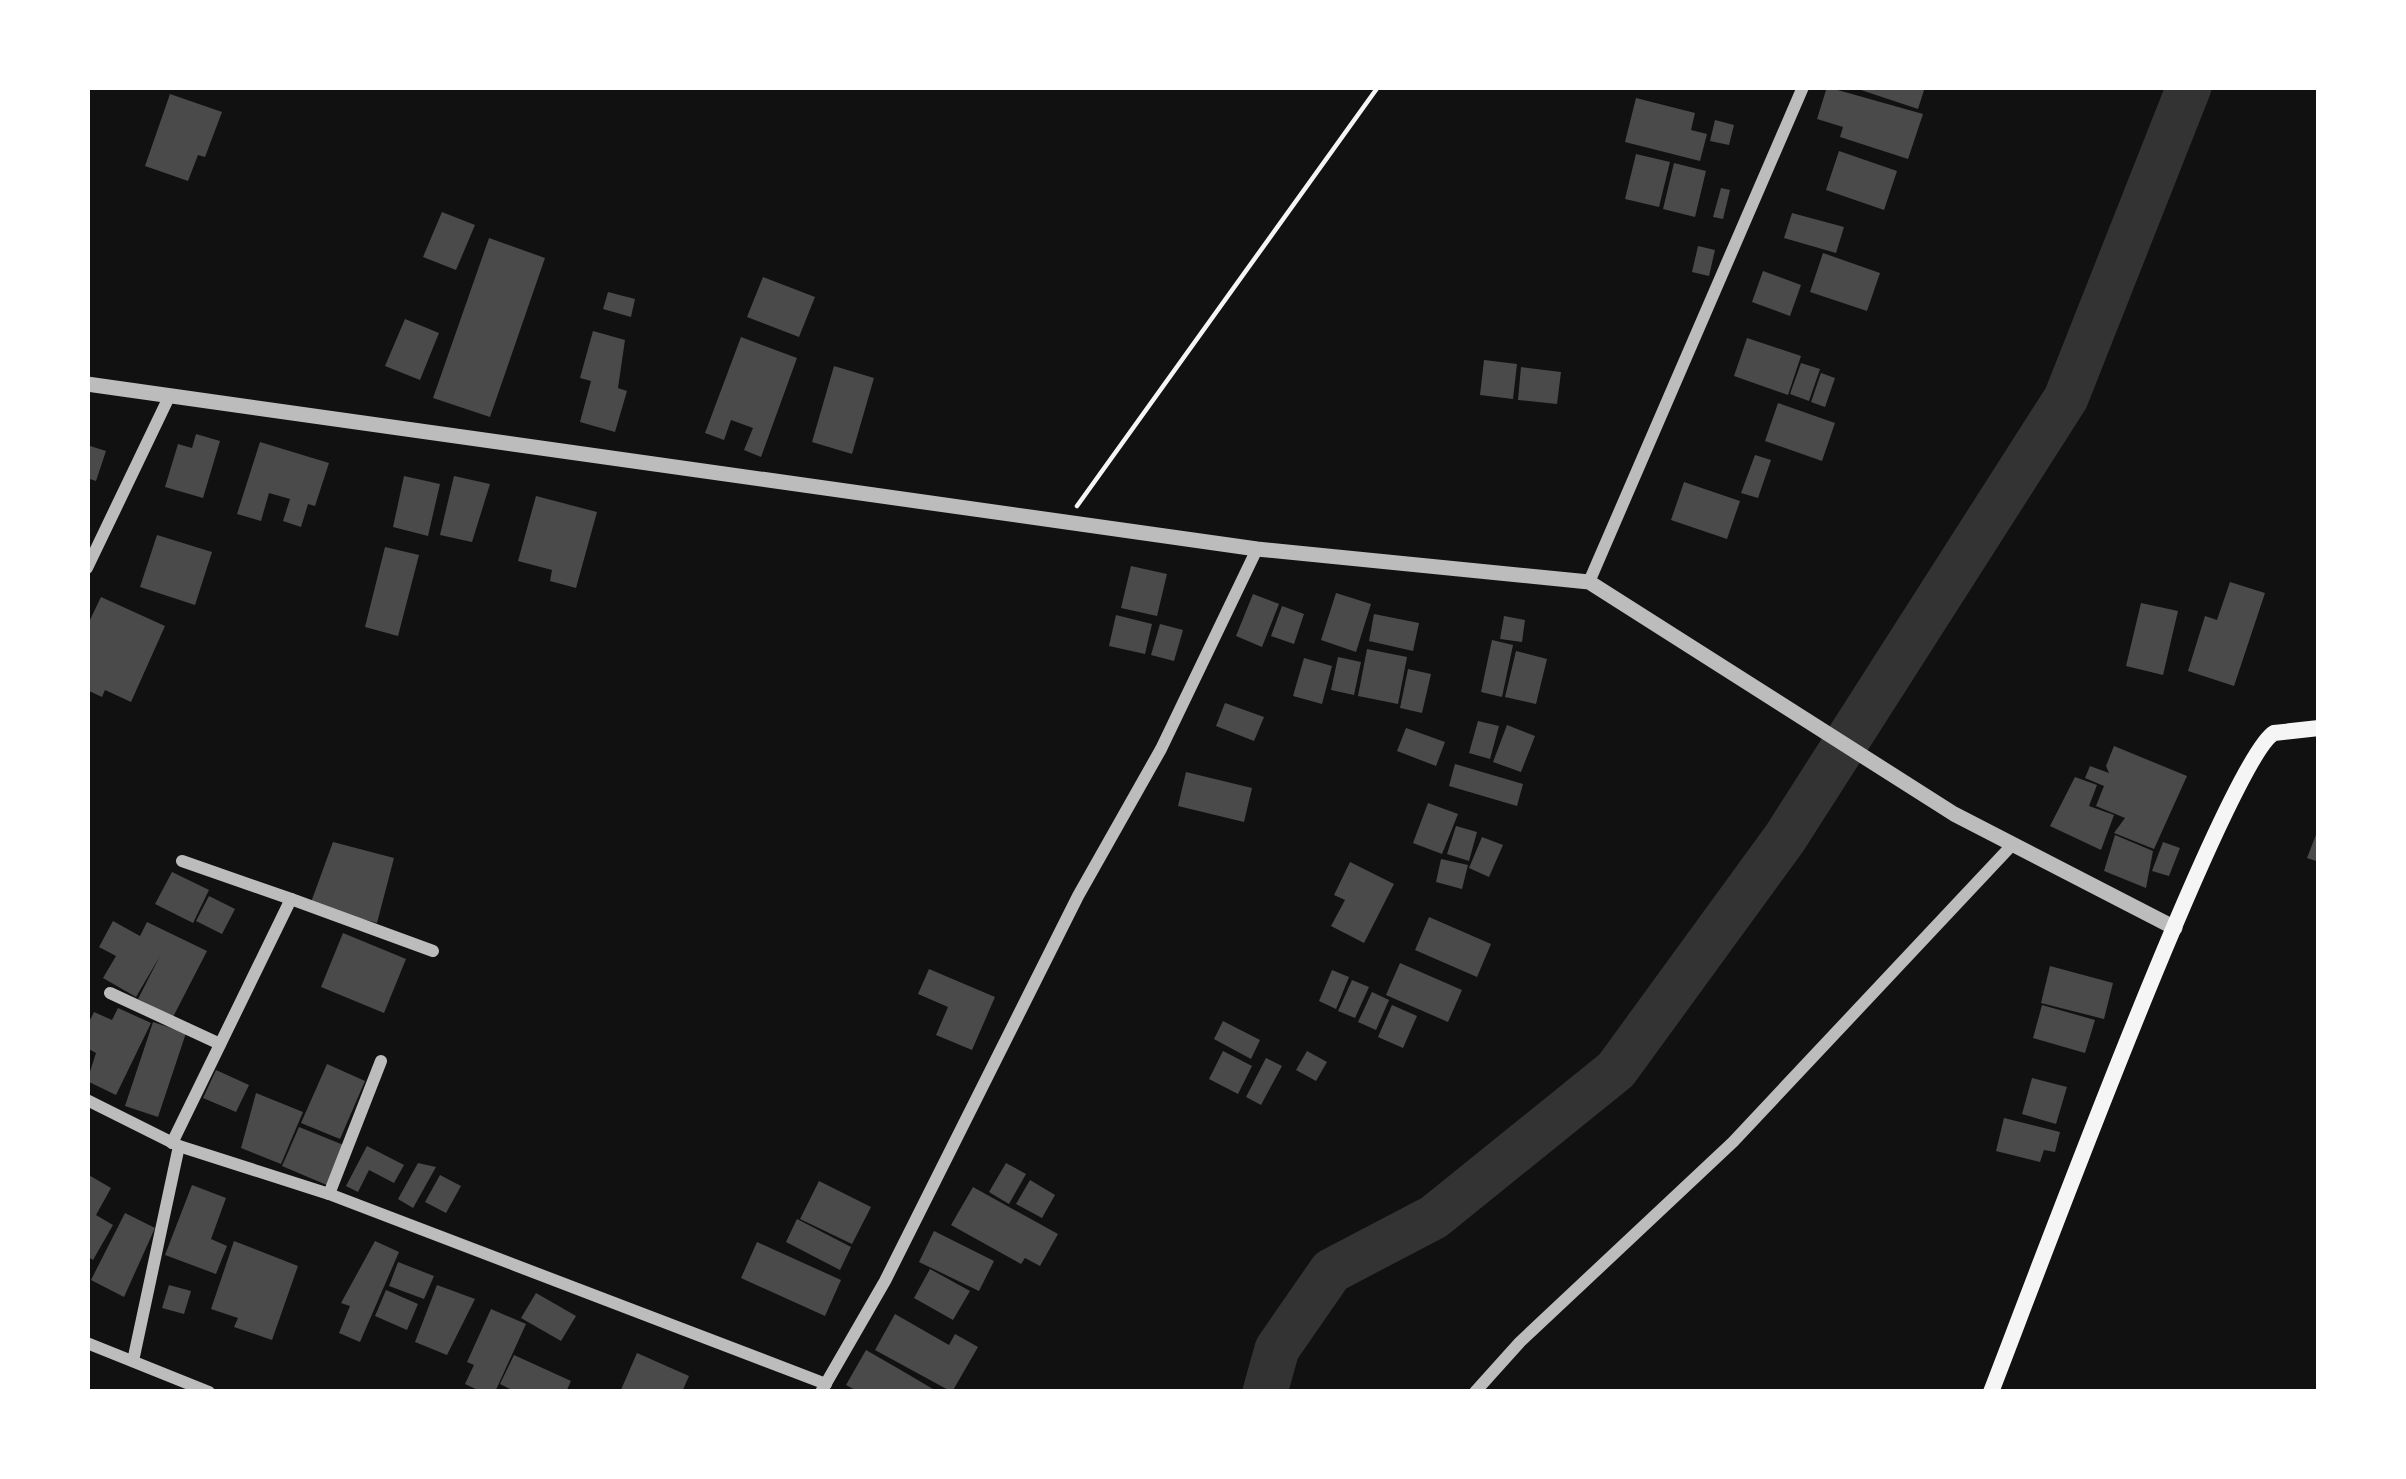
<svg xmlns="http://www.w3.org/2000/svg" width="2406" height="1479" font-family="'Open Sans',sans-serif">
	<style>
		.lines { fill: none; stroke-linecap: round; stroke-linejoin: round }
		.river { stroke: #333; stroke-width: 45 }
		.building { fill: #4a4a4a }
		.path { stroke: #f5f5f5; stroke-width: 4.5 }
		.minor { stroke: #bcbcbc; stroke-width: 12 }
		.tertiary { stroke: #bcbcbc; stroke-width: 15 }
		.secondary { stroke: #f5f5f5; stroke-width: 16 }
	</style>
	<rect width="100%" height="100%" fill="#111"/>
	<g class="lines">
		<polyline class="river" points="1265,1392 1277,1349 1331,1271 1434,1217 1616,1070 1785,838 2066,398 2189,87"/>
	</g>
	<g class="building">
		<polygon points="1827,87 1923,114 1908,159 1840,137 1843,127 1817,119"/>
		<polygon points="1852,87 1925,87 1918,109"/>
		<polygon points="170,94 222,112 205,157 198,155 188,181 145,166"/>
		<polygon points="1636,98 1695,113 1691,130 1707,134 1700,161 1625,142"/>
		<polygon points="1715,120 1734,125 1729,145 1710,141"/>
		<polygon points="1839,151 1897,171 1884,210 1826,190"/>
		<polygon points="1636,154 1670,162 1659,207 1625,199"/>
		<polygon points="1674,163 1706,171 1695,217 1663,209"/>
		<polygon points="1721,188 1730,190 1723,219 1713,217"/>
		<polygon points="442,212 475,225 456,270 423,257"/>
		<polygon points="1792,213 1844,227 1836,253 1784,238"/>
		<polygon points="489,238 545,258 490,417 433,398"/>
		<polygon points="1698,246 1715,250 1709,276 1692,272"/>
		<polygon points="1823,253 1880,273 1867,311 1810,292"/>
		<polygon points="1763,271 1801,285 1790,316 1752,302"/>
		<polygon points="763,277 815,297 799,337 747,317"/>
		<polygon points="608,292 635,299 631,317 603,309"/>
		<polygon points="405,319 439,333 420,380 385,366"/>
		<polygon points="593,331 625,340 618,388 627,391 615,432 580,422 591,381 580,378"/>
		<polygon points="741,337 797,358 761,457 744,450 753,428 731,420 724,440 705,433"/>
		<polygon points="1747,338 1801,356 1788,395 1734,376"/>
		<polygon points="1484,360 1517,364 1513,399 1480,395"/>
		<polygon points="1801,363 1820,369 1809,401 1790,394"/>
		<polygon points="834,366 874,378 852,454 812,442"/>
		<polygon points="1521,367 1561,372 1557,404 1518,400"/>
		<polygon points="1821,373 1835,378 1825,407 1811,402"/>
		<polygon points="1778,403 1835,423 1822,461 1765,441"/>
		<polygon points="196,434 220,441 203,498 165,487 178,444 192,448"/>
		<polygon points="260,442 329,463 315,506 308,504 301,527 283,521 290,499 269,493 261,521 237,514"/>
		<polygon points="87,445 106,451 96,481 87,478"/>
		<polygon points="1755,455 1771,460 1758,498 1741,493"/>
		<polygon points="404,476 440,484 428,536 393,527"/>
		<polygon points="454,476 490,484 472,542 440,535"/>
		<polygon points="1684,482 1740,501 1727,539 1671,520"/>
		<polygon points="536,496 597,512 576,588 550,581 552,570 518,561"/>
		<polygon points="157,535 212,552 195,605 140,587"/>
		<polygon points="385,547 419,555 398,636 365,627"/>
		<polygon points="1131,566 1167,574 1157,616 1121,608"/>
		<polygon points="2230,582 2265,593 2234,686 2188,671 2205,616 2217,620"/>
		<polygon points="1336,593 1371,604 1356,652 1321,640"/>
		<polygon points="1253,594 1279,604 1262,647 1236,636"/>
		<polygon points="101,597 165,626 131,702 105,690 102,697 87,690 87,626"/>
		<polygon points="2141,603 2178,611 2163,675 2126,666"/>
		<polygon points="1282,606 1304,614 1294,644 1271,636"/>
		<polygon points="1374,614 1419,623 1413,651 1369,641"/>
		<polygon points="1116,615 1152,624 1145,654 1109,646"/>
		<polygon points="1504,616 1525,620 1522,642 1500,639"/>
		<polygon points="1160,624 1183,630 1174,661 1151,655"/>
		<polygon points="1492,640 1513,645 1502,697 1481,692"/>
		<polygon points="1367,649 1407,657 1398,704 1358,696"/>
		<polygon points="1516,651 1547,659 1536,704 1505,697"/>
		<polygon points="1338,657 1361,662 1354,695 1331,690"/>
		<polygon points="1304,658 1332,666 1322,704 1293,696"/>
		<polygon points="1408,669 1431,674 1422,713 1400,708"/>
		<polygon points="1225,703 1264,717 1254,741 1216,726"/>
		<polygon points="1478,721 1499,726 1490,759 1469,753"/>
		<polygon points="1507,725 1535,736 1521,772 1493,762"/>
		<polygon points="1406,728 1445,742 1436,766 1397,751"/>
		<polygon points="2114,746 2187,776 2154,849 2114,833 2125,818 2096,806 2104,786 2085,778 2090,766 2109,773 2106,766"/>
		<polygon points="1455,764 1523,784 1517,806 1449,786"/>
		<polygon points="1186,772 1252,788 1244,822 1178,806"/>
		<polygon points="2075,777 2097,785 2089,806 2114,815 2101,850 2050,826"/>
		<polygon points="1428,803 1458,814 1442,854 1413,843"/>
		<polygon points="1456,826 1477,832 1469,861 1447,854"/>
		<polygon points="2319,827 2319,862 2307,858"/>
		<polygon points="2115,835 2153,851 2146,888 2104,871"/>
		<polygon points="1482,837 1503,845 1489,877 1469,868"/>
		<polygon points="333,842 394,858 377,923 310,905"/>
		<polygon points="2163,842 2180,848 2169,876 2152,871"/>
		<polygon points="1441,859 1468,865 1462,889 1436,882"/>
		<polygon points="1350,862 1394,884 1364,943 1331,926 1345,900 1334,895"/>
		<polygon points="172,872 209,890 193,923 155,904"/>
		<polygon points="209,896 235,909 222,934 196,921"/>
		<polygon points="1429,917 1491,944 1477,977 1415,950"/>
		<polygon points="113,921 140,936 147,922 207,951 173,1017 138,999 160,956 136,997 103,978 116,956 99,947"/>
		<polygon points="343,933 406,959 384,1013 321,987"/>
		<polygon points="1400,963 1462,990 1448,1022 1386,995"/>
		<polygon points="2050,966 2113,983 2104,1019 2041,1003"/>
		<polygon points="929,969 995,997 972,1050 936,1035 948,1007 918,994"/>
		<polygon points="1332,970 1349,977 1336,1009 1319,1001"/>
		<polygon points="1352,980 1369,987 1355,1018 1338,1011"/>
		<polygon points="1372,992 1389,1000 1376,1030 1358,1022"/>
		<polygon points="1392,1005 1417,1016 1403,1048 1378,1037"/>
		<polygon points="2042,1005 2095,1020 2085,1053 2033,1038"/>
		<polygon points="118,1008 151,1023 116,1095 87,1081 96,1053 87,1048 87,1026 94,1012 112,1020"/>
		<polygon points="1223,1021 1260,1040 1251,1059 1214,1039"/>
		<polygon points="153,1022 186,1033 158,1117 125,1106"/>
		<polygon points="1223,1051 1252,1066 1238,1094 1209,1079"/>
		<polygon points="1307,1051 1327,1062 1316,1081 1296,1070"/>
		<polygon points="1266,1058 1282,1066 1261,1105 1246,1097"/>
		<polygon points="327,1064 365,1081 340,1139 301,1123"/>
		<polygon points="216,1070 249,1085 236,1112 203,1098"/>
		<polygon points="2032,1078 2067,1087 2056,1124 2022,1114"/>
		<polygon points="256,1093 303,1112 281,1164 241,1148"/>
		<polygon points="2004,1118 2060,1132 2055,1152 2044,1150 2040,1162 1996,1151"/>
		<polygon points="299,1127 346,1146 329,1186 282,1166"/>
		<polygon points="367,1146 404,1165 394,1183 369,1170 358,1192 346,1186"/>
		<polygon points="418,1163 436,1167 413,1208 398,1199"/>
		<polygon points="1006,1163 1026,1174 1009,1204 989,1192"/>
		<polygon points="87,1174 111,1188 96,1215 113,1225 93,1260 87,1256"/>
		<polygon points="440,1175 461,1186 446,1213 425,1202"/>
		<polygon points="1030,1180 1055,1195 1042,1218 1016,1204"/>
		<polygon points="819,1181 871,1207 852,1244 800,1219"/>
		<polygon points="192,1185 226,1198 211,1239 227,1246 216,1274 165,1255"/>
		<polygon points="973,1187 1058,1234 1040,1266 1025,1258 1021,1264 951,1225"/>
		<polygon points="125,1213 155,1228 124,1297 91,1280"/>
		<polygon points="797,1219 851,1247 840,1270 786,1242"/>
		<polygon points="934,1231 994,1261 979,1291 919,1262"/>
		<polygon points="234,1241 298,1266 272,1340 234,1327 238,1318 211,1309"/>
		<polygon points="375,1241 399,1252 360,1342 339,1333 350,1306 341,1303"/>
		<polygon points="757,1242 841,1280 825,1316 741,1278"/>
		<polygon points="398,1262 434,1276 424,1299 389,1286"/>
		<polygon points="930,1269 970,1291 953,1320 914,1298"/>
		<polygon points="169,1285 191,1291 184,1314 162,1308"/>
		<polygon points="437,1285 475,1299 447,1355 415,1342"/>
		<polygon points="386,1290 418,1304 407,1330 375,1316"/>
		<polygon points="536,1293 576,1316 561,1341 521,1318"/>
		<polygon points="491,1309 526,1324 495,1392 482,1392 465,1384 474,1365 467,1362"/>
		<polygon points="895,1314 949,1345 955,1334 978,1347 952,1392 875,1350"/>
		<polygon points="866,1350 899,1369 938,1392 859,1392 846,1385"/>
		<polygon points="637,1353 689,1376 682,1392 620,1392"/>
		<polygon points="514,1355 571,1381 566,1392 516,1392 500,1384"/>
	</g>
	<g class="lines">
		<polyline class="path" points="1077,506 1378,87"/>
		<g class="minor">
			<polyline points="87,568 169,397"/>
			<polyline points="1589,582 1803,87"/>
			<polyline points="291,899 433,951"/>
			<polyline points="110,993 220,1044"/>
			<polyline points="87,1100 179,1146 329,1194 826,1384"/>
			<polyline points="172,1143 291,899 182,861"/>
			<polyline points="329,1194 381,1061"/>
			<polyline points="87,1343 209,1392"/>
			<polyline points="133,1361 179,1146"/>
			<polyline points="821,1392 885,1281 1078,896 1161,749 1257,549"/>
			<polyline points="1475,1392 1520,1342 1733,1142 2013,844"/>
		</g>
		<polyline class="tertiary" points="87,384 1257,549 1589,582 1954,814 2175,928"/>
		<path class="secondary" d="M1991 1392C2026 1303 2227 759 2274 733L2319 728"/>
	</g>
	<rect width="2406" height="1479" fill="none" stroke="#ffffff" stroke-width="180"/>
</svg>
